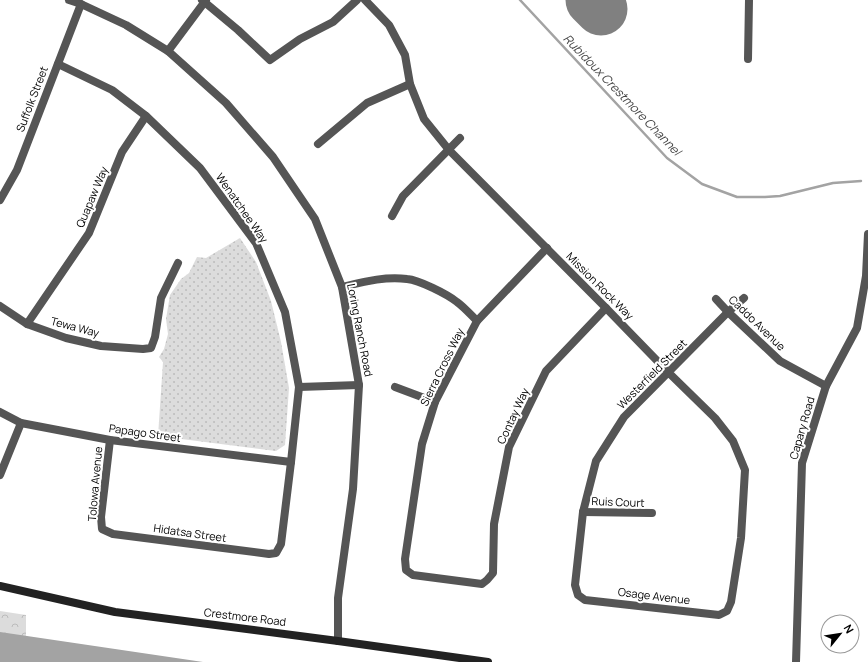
<svg xmlns="http://www.w3.org/2000/svg" width="868" height="662" font-family="Manrope,sans-serif">
	<style>
		.grass { fill: url(#grass-dots) }
		.park { fill: url(#park-crowns) }
		.water { fill: #a3a3a3 }
		.lines { fill: none; stroke-linecap: round; stroke-linejoin: round }
		.stream { stroke: #a3a3a3; stroke-width: 2.5 }
		.runway { stroke: #808080; stroke-width: 53 }
		.street { stroke: #555; stroke-width: 8 }
		.secondary { stroke: #222; stroke-width: 8 }
		.labels { text-anchor: middle; stroke-width: 4; stroke-linejoin: round; paint-order: stroke }
		.street-label { font-size: 11px; fill: #000; stroke: #fff }
		.water-label { font-size: 12px; font-style: italic; fill: #444; stroke: #fff }
	</style>
	<defs>
		<pattern id="grass-dots" width="8" height="8" patternUnits="userSpaceOnUse"><rect width="8" height="8" fill="#dcdcdc"/><path d="M2 2h.1M6 6h.1" fill="none" stroke="#bbb" stroke-width="1.8" stroke-linecap="round"/></pattern>
		<pattern id="park-crowns" width="20" height="18" patternUnits="userSpaceOnUse"><rect width="20" height="18" fill="#dcdcdc"/><path d="M2 6a3 3 0 1 1 6 0M12 15a3 3 0 1 1 6 0" fill="none" stroke="#bbb"/></pattern>
	</defs>
	<rect width="100%" height="100%" fill="#fff"/>
	<polygon class="grass" points="240,238 256,262 271,301 281,342 289,388 285,445 276,451 158,436 163,362 159,357 164,349 168,334 166,319 170,295 181,279 189,273 197,257 206,258"/>
	<polygon class="park" points="0,611 26,615 26,662 0,662"/>
	<polygon class="water" points="0,632 203,662 0,662"/>
	<g class="lines">
		<polyline class="stream" points="520,0 667,158 702,184 737,197 765,197 780,196 833,183 861,181"/>
		<polyline class="runway" points="592,0 601,9"/>
		<g class="street">
			<polyline points="69,0 81,4 126,25 168,51 226,103 273,157 315,219 342,287 359,385 353,489 338,598 338,641"/>
			<polyline points="202,0 238,30 270,60 300,39 333,22 357,0"/>
			<polyline points="365,0 389,25 405,55 410,84 424,119 449,150 606,308 669,373 715,418 733,441 745,470 741,538 731,602 727,611 719,615 585,600 578,595 575,585 583,512 596,461 624,417 728,312 744,298"/>
			<polyline points="168,51 206,0"/>
			<polyline points="748,59 749,0"/>
			<polyline points="58,64 112,90 146,116 200,168 256,243 285,312 299,387 291,462 281,544 276,553 269,554 113,534 102,529 101,517 110,440"/>
			<polyline points="318,144 367,103 410,84"/>
			<polyline points="0,200 17,170 81,4"/>
			<polyline points="392,216 403,196 460,138"/>
			<polyline points="547,248 477,321 435,402 422,444 405,559 406,570 413,575 482,584 487,580 493,573 494,524 509,447 546,371 606,308"/>
			<path d="M342 287C363 282 385 276 407 279 419 280 447 294 457 302 464 307 471 315 477 321"/>
			<polyline points="716,299 728,312 780,361 826,386"/>
			<polyline points="0,306 27,324 66,338 101,346 143,349 151,348 155,337 161,298 178,263"/>
			<polyline points="27,324 89,233 122,152 146,116"/>
			<polyline points="299,387 359,385"/>
			<polyline points="395,387 435,402"/>
			<polyline points="0,412 21,423 110,440 291,462"/>
			<polyline points="0,475 21,423"/>
			<polyline points="583,512 652,513"/>
			<polyline points="796,662 802,463 826,386 857,328 866,276 868,234"/>
		</g>
		<polyline class="secondary" points="0,586 115,612 338,641 488,662"/>
	</g>
	<g class="labels">
		<g class="street-label">
			<text transform="translate(32 99) rotate(-69)" y="4">Suffolk Street</text>
			<text transform="translate(92 197) rotate(-67)" y="4">Quapaw Way</text>
			<text transform="translate(242 208) rotate(55)" y="4">Wenatchee Way</text>
			<text transform="translate(600 286) rotate(45)" y="4">Mission Rock Way</text>
			<text transform="translate(757 323) rotate(44)" y="4">Caddo Avenue</text>
			<text transform="translate(75 327) rotate(15)" y="4">Tewa Way</text>
			<text transform="translate(360 330) rotate(79)" y="4">Loring Ranch Road</text>
			<text transform="translate(442 367) rotate(-64)" y="4">Sierra Cross Way</text>
			<text transform="translate(652 374) rotate(-45)" y="4">Westerfield Street</text>
			<text transform="translate(513 416) rotate(-65)" y="4">Contay Way</text>
			<text transform="translate(802 428) rotate(-74)" y="4">Capary Road</text>
			<text transform="translate(145 433) rotate(8)" y="4">Papago Street</text>
			<text transform="translate(95 484) rotate(-85)" y="4">Tolowa Avenue</text>
			<text transform="translate(618 502) rotate(2)" y="4">Ruis Court</text>
			<text transform="translate(190 533) rotate(8)" y="4">Hidatsa Street</text>
			<text transform="translate(654 596) rotate(7)" y="4">Osage Avenue</text>
			<text transform="translate(245 617) rotate(7)" y="4">Crestmore Road</text>
		</g>
		<g class="water-label">
			<text transform="translate(622 95) rotate(46)" y="4">Rubidoux Crestmore Channel</text>
		</g>
	</g>
	<g transform="translate(840 634) rotate(60)"><circle r="19" fill="#ffffff" stroke="#999999"/>
	<path d="M0-3L7 15L0 10L-7 15Z" fill="#000000"/>
	<text y="-6" font-size="11" font-weight="bold" text-anchor="middle" fill="#000000">N</text>
	</g>
</svg>
